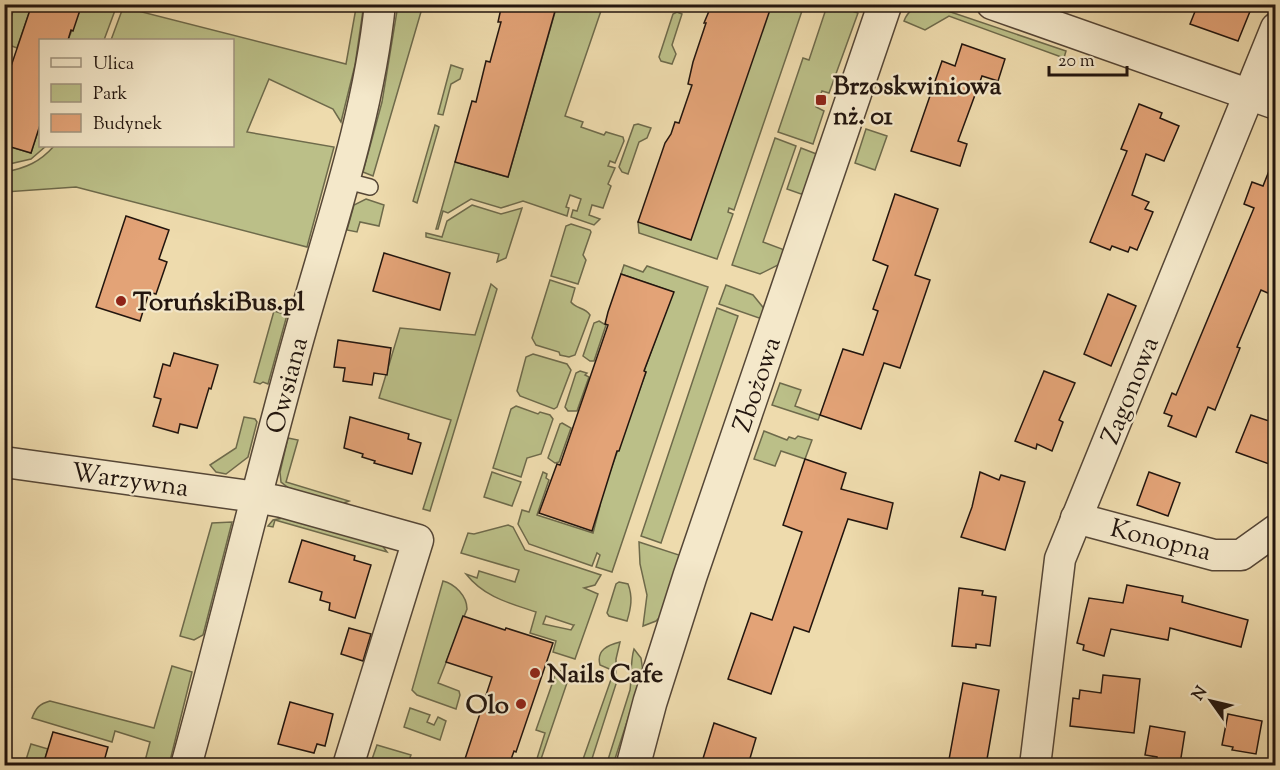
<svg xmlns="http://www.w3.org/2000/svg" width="1280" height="770" font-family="'Sorts Mill Goudy',serif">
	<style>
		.green { fill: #bbbf88; stroke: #6e6a4b; stroke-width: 1.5; fill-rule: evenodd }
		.building { fill: #e3a377; stroke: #22150e; stroke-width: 1.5 }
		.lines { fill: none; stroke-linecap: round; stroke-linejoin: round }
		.service-casing { stroke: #554636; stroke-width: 18 }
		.minor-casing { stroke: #554636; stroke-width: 33 }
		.tertiary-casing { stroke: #554636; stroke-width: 36 }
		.service { stroke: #f4e8ca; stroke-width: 15 }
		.minor { stroke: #f4e8ca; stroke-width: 30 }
		.tertiary { stroke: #f4e8ca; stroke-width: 33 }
		.poi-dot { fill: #8f2418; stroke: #f4e8ca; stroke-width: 2 }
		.labels { text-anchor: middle; stroke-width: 4.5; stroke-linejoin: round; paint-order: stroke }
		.poi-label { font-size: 26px; font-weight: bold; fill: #22150e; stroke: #f4e8ca; text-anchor: start }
		.street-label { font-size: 26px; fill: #22150e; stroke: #f4e8ca }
	</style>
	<rect width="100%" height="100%" fill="#eedbad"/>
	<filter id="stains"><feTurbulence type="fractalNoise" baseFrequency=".00333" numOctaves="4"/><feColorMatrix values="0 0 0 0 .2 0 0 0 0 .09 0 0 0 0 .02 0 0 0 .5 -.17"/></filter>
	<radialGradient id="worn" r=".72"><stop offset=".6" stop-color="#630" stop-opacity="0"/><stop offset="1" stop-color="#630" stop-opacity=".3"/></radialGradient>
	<g class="green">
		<polygon points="82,5 117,5 104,40 68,40"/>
		<path d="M124 5H135L134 10 346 64 356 8 363 10 355 65 341 122 333 109 269 79 247 132 334 147 307 247 76 187 5 192V172C26 168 40 162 54 146H232V40H111Z"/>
		<polygon points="398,5 423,5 373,176 363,172 382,102"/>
		<polygon points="557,5 603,5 565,116 583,122 581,127 604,135 606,132 623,137 624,141 615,163 610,161 608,166 615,168 608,184 611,186 603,208 592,205 589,215 600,219 594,225 571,217 573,210 577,211 581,199 570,195 566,207 569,208 567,216 523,201 501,208 471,199 448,213 443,211 438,229 436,229 455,162 508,177"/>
		<polygon points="772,5 804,5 734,210 729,208 728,212 733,214 717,259 639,233 638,222"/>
		<polygon points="821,5 834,5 858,13 829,93 822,91 816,107 824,111 813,144 778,132 803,58 809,60 826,9 820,7"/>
		<path d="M930 5 1066 51 1064 58 949 16 925 30 904 21C908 10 918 5 930 5Z"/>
		<polygon points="17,7 30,10 17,48 4,43 5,36 14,8"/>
		<polygon points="677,12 682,14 672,45 676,54 672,64 661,61 659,57 673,14"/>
		<polygon points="451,65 463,69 460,79 451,84 443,115 438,114"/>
		<polygon points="638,124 651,128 647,138 639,142 628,174 622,172 619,167 634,125"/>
		<polygon points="40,125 40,146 46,146 31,159 5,165 5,152 8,146 31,153"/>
		<polygon points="435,125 439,127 417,203 413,201"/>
		<polygon points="866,129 887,136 875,170 855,163"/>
		<polygon points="775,138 796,146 763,242 782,249 785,254 782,263 760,274 732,265"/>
		<polygon points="801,148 819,155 807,191 801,194 787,189"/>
		<polygon points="366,199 384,205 379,226 360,222 357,232 347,230 354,205"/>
		<polygon points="472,205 501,214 522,208 506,258 497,262 499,254 426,237 426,233 442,237 447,221"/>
		<polygon points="571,224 590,230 591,232 583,255 586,260 578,284 551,276 566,226"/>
		<polygon points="624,265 643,272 647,266 708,287 612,572 596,567 600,555 597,553 592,566 529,544 518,524 522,510 529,512 543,472 547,474 546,478 549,480 537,515 593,533 600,506 598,505 646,372 644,371 673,292 621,274"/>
		<path d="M550 280 575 288 571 302C576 309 585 307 590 315L575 355 569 357 560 355 559 352 536 345 532 338Z"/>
		<polygon points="491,284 497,289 430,511 423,509 451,420 379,398 400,328 475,335"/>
		<polygon points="726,285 753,295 766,311 765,315 759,318 719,304"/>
		<polygon points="717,308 738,316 661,543 641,536"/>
		<polygon points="274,311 287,315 268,384 263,382 260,384 254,382"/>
		<polygon points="599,321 606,325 594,361 590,361 583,356 594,323"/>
		<polygon points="533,354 567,364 571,370 557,407 554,409 520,396 517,391 526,357"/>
		<polygon points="580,371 587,373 585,375 589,377 577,411 568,411 565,407 576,373"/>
		<polygon points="780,383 801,390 795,406 820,415 818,420 772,405"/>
		<polygon points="516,406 538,414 540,412 550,415 553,419 541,454 527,458 521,477 493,468 511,409"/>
		<polygon points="244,417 255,419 257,422 248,457 226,474 216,472 210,465 236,448"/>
		<polygon points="562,423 571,428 559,462 555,463 548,458 560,424"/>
		<polygon points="764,431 787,440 789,437 795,439 798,436 812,440 805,459 781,451 775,466 754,459"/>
		<polygon points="288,438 298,440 286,482 349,501 336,506 299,496 281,482 280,472"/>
		<polygon points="492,472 521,482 512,506 484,497"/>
		<polygon points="292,516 379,541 387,552 275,520 273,527 268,526 273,520"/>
		<polygon points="232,522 203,635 194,640 180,636 212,523"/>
		<path d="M508 525 513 527 525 550 601 575 595 585 584 588 598 594 575 659 553 652 556 641 530 633 536 612C509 603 484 597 466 574L477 578 479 571 515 582 519 570 461 553 468 533 474 534ZM546 616 573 625H574L571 630 543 624Z"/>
		<polygon points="639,542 679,555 681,559 661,616 656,621 643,626 647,595 640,564"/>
		<path d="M443 581C455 584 467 596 467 609L438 683 459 691 460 695 456 709 417 695 412 690Z"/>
		<path d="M619 582 628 584C633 597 631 608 627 621L609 616 607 613 616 584Z"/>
		<path d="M620 642 616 659V684L590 765H581L614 671 600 665C596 650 608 645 620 642Z"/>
		<path d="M634 649 641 658 643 672 613 765 606 766 630 690C632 676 630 662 634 649Z"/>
		<path d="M172 666 192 672 169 765H161L145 761 150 742 115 731 112 742 32 718C36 708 39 704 50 701L154 728Z"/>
		<polygon points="557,670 570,674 539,765 535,765 545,733 536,730"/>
		<polygon points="410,708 430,715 427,722 434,725 438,717 446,721 440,740 404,727"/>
		<polygon points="31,744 48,749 43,765 24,766"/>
		<polygon points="377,745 411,755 407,765 370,765"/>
	</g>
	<g class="building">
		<polygon points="32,4 82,4 73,31 71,30 68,40 40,40 40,125 31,153 4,145 4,87"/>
		<polygon points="502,4 557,4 508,177 455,162 472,101 476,102 486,61 490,62 501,22 498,22"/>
		<polygon points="712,4 772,4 691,240 638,222 665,143 671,134 675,122 679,123 692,85 688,84 693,62 706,23 704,23"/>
		<polygon points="1198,4 1253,4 1238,41 1190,24"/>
		<polygon points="962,44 1005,59 998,81 982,76 958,141 967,144 960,166 911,151 942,61 955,66"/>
		<polygon points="1139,104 1162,113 1160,118 1179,126 1164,161 1146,154 1132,195 1149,202 1145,209 1153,212 1137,250 1130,247 1128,252 1112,246 1110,250 1090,242 1127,151 1121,149"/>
		<polygon points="1275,156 1275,279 1270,294 1261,290 1237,347 1240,348 1215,410 1208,407 1196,437 1168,426 1172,416 1164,413 1172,393 1176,395 1254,208 1244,204 1252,182 1263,186"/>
		<polygon points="895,194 938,209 915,275 930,280 900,368 884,363 861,429 820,415 843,349 863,355 878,311 873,309 888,266 873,260"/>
		<polygon points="126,216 169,230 159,259 167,262 156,294 149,292 140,321 96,307"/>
		<polygon points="384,253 450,273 440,310 373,291"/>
		<polygon points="621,274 674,292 644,371 646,372 619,451 617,451 592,531 539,513 557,464 560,465 608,325 605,324 608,312"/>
		<polygon points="1108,294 1136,306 1111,366 1084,354"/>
		<polygon points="338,340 391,348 387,375 374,373 372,385 343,381 345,368 334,367"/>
		<polygon points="174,353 218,365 211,389 209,388 197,428 180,424 178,433 153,426 161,399 154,397 163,364 170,366"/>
		<polygon points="1044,371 1075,383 1059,420 1063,422 1052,451 1037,444 1036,449 1015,441"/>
		<polygon points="1251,415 1275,423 1275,466 1236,452"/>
		<polygon points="350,417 409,434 408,439 421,443 412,474 374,463 375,461 362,457 363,454 344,448"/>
		<polygon points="805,459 846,473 841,489 893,503 887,529 848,519 809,632 794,627 771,694 728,679 751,613 772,620 802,532 783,525"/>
		<polygon points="980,472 999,480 1001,475 1025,482 1005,550 961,537 972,507"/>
		<polygon points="1149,472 1180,483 1168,516 1137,505"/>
		<polygon points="302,540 355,556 354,560 371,565 355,618 329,610 330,603 320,600 322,592 289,582"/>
		<polygon points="1127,585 1183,596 1182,602 1248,620 1241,647 1170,628 1168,640 1111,629 1104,656 1083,650 1084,645 1077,643 1089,598 1123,603"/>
		<polygon points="959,588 983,591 982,595 996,597 990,646 976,644 976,648 952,646"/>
		<polygon points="463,616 505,630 506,628 553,643 516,752 514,751 509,765 463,765 492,677 446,662"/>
		<polygon points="349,628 371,634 363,661 341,654"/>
		<polygon points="1103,675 1140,679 1134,733 1070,726 1073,698 1079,699 1080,690 1101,693"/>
		<polygon points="963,683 999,690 986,765 948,765"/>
		<polygon points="290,702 333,714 325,746 317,744 314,753 278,744"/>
		<polygon points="1228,714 1262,721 1256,754 1232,750 1233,747 1222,745"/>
		<polygon points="714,723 756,738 748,765 701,765"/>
		<polygon points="1150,726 1185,732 1180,764 1157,760 1157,757 1145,755"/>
		<polygon points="53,732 108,747 103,765 43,765"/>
	</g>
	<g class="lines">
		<defs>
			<polyline id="service" points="343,180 370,187"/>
			<g id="minor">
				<polyline points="992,4 1276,104"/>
				<polyline points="4,462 256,497 282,502 418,540 348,766"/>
				<polyline points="1076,518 1214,555 1241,555 1276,530"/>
				<path d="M186 766C225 625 258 484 297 344 328 232 368 120 380 4"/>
				<polyline points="1035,766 1060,559 1276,28"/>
			</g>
			<polyline id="tertiary" points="633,766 650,702 690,576 885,4"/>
		</defs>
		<use href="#service" class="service-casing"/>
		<use href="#minor" class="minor-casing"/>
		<use href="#tertiary" class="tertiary-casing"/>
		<use href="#service" class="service"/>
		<use href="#minor" class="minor"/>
		<use href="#tertiary" class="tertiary"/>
	</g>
	<g class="poi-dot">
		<rect x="815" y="94" width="12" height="12" rx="3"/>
		<circle cx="121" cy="301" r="6"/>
		<circle cx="535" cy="673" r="6"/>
		<circle cx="521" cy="704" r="6"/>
	</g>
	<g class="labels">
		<g class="poi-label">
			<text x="833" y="94">Brzoskwiniowa<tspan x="833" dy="30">nż. 01</tspan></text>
			<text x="133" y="310">ToruńskiBus.pl</text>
			<text x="547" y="682">Nails Cafe</text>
			<text x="509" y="713" text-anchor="end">Olo</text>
		</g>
		<g class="street-label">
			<text transform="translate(756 384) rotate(-71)" y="9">Zbożowa</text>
			<text transform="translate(286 385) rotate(-75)" y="9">Owsiana</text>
			<text transform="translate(1129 390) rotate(-68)" y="9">Zagonowa</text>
			<text transform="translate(130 479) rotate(8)" y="9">Warzywna</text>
			<text transform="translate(1161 539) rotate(14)" y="9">Konopna</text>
		</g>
	</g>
	<rect width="1280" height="770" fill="none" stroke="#eedbad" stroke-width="24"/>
	<rect x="6" y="6" width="1268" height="758" fill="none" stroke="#22150e" stroke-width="3"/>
	<rect x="12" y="12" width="1256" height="746" fill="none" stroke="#22150e" stroke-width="1.5"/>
	<rect x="39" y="39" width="195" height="108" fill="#f4e8ca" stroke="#a0947f" stroke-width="1.5"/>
	<rect x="51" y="58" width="30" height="9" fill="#f4e8ca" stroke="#a0947f" stroke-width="1.5"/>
	<text x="93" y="69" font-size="18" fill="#22150e">Ulica</text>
	<rect x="51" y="84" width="30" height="18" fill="#bbbf88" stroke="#a0947f" stroke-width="1.5"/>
	<text x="93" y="99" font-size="18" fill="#22150e">Park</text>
	<rect x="51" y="114" width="30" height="18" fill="#e3a377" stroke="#a0947f" stroke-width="1.5"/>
	<text x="93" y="129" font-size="18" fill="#22150e">Budynek</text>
	<g transform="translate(1211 701) rotate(304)" stroke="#f4e8ca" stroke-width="4.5" paint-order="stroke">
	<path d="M0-4.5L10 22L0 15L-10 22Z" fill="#22150e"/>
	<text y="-9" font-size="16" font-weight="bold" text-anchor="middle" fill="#22150e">N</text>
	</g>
	<path d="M1049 66v9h78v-9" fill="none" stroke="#22150e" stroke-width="3"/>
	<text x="1058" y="66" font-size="18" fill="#22150e" stroke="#f4e8ca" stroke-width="4.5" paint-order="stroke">20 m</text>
	<rect width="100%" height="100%" filter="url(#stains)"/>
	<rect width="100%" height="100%" fill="url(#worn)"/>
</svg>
